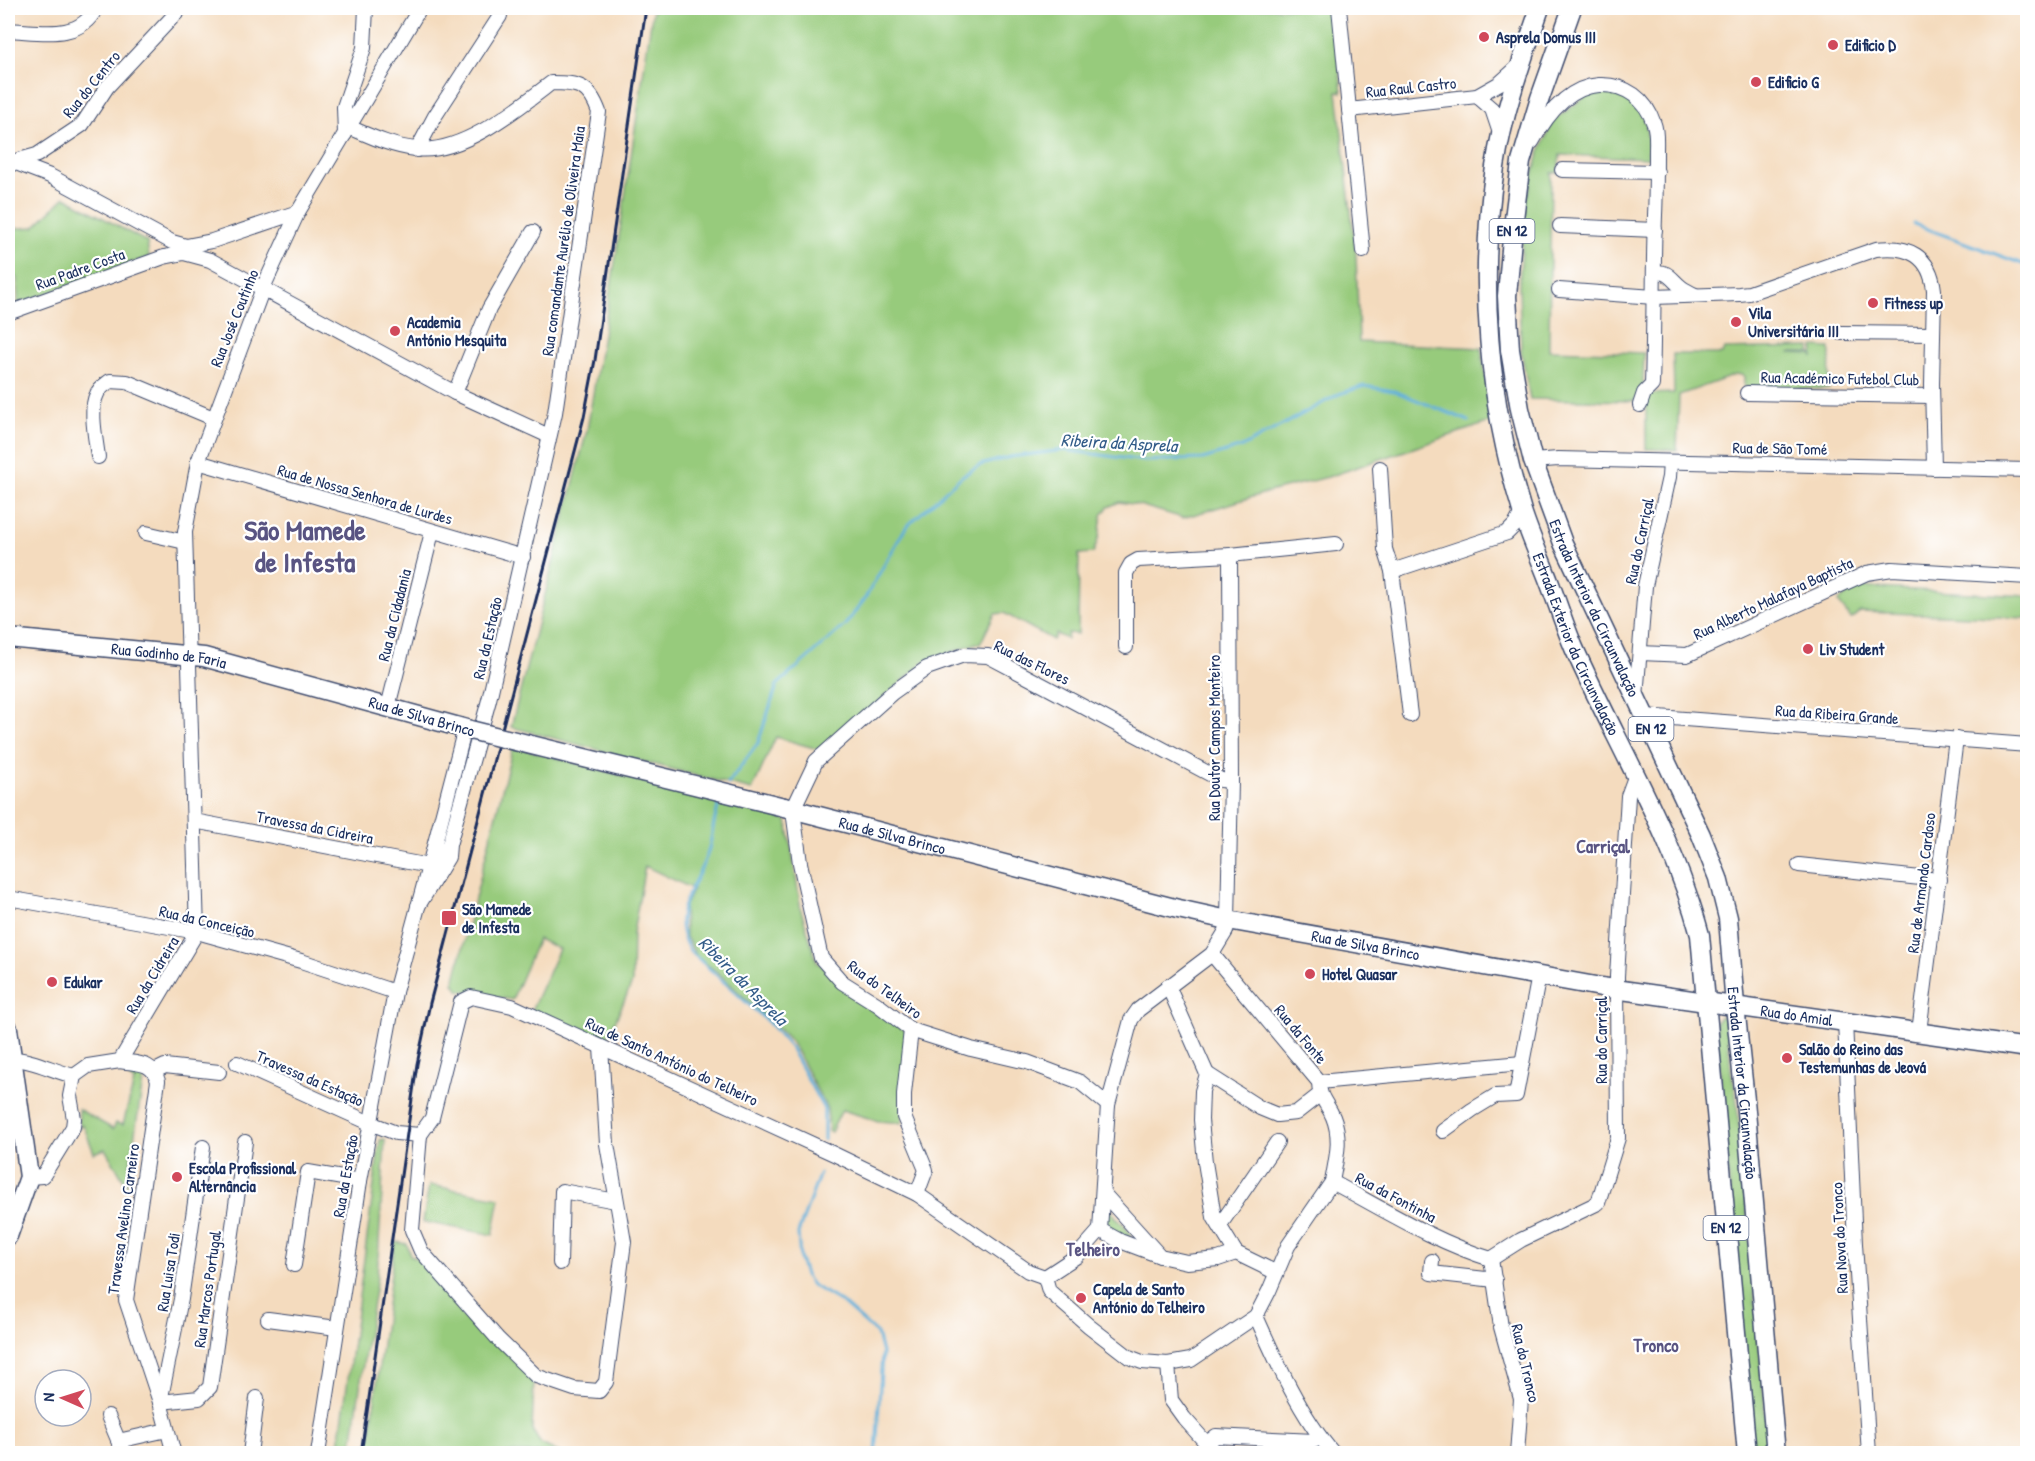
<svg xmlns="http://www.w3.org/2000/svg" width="2035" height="1461" font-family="'Patrick Hand',sans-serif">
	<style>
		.green { fill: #97cb7b; stroke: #597d6c; stroke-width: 1.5 }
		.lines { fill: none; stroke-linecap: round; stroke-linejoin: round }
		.stream { stroke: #5fafd9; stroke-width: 3 }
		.minor-casing { stroke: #3c496c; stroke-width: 16 }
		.major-casing { stroke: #3c496c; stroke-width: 21 }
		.minor { stroke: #fff; stroke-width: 14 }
		.major { stroke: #fff; stroke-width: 18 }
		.rail { stroke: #1b2f5e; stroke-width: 3 }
		.major-bridge-casing { stroke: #3c496c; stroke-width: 21; stroke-linecap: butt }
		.major-bridge { stroke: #fff; stroke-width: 18 }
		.poi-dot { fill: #d1495b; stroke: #fff; stroke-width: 2 }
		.labels { text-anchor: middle; stroke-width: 4.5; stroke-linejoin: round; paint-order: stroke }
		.shield { fill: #fff; stroke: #5f6d8e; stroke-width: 1.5 }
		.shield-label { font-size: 15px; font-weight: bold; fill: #1b2f5e }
		.poi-label { font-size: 16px; font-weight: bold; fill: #1b2f5e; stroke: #fff; text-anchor: start }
		.street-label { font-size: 16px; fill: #1b2f5e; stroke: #fff }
		.water-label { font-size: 18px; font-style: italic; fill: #335c89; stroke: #fff }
		.neighbourhood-label { font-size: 18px; font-weight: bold; fill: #595482; stroke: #fff }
		.town-label { font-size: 28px; font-weight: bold; fill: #595482; stroke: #fff }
	</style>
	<rect width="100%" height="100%" fill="#fff"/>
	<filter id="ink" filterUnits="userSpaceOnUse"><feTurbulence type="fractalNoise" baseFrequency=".0167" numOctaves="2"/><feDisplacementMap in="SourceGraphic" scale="12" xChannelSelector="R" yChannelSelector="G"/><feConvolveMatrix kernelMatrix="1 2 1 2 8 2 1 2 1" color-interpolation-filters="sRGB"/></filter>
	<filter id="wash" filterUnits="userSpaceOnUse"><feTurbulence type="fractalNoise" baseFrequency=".008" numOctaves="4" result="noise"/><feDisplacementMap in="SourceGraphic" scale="24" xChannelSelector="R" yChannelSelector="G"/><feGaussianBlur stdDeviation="1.35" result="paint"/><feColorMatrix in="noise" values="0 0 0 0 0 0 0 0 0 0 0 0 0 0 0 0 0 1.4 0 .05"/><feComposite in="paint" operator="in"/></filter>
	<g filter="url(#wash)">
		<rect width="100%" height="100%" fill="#f4dbbe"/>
		<g class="green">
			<polygon points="653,8 1333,8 1342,92 1337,92 1356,255 1359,342 1481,348 1493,421 1328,477 1272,491 1183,518 1139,505 1119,502 1108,507 1102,515 1099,537 1093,553 1079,554 1078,634 1068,633 1067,639 1056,634 1053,640 1004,613 995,614 980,644 977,643 924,662 824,751 776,737 752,790 511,727 587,430 617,250"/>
			<path d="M1604 89C1646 100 1648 120 1648 158L1560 155 1558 172 1551 173 1549 350 1644 353 1643 387 1635 401 1530 399 1521 351 1519 285 1526 199 1539 154 1553 121 1593 91Z"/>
			<polygon points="65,197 147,242 149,257 18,304 17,277 8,277 8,229 34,227"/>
			<polygon points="1811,347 1810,353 1789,353 1812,354 1813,358 1814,347 1830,348 1829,389 1744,387 1744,376 1738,374 1679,395 1677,450 1646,449 1646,397 1648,394 1674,393 1673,354 1722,354 1724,349"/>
			<polygon points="1857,587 2027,596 2027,618 1860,612 1851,619 1838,602"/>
			<polygon points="513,746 787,820 801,910 817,962 907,1032 902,1123 878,1121 842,1110 831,1132 829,1131 827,1109 791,1041 717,972 697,957 685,935 684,907 693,889 645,866 633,933 632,983 606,1042 531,1011 559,949 538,939 512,1000 459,990 454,983"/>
			<polygon points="1721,1016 1723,1017 1727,1024 1731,1071 1736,1094 1769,1453 1751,1453 1716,1022"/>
			<polygon points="121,1070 144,1074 127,1185 105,1149 94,1153 83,1124 80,1127 78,1109 113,1129 116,1123 123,1125 134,1082"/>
			<polygon points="385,1139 377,1277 363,1365 351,1453 338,1453 380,1140"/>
			<polygon points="429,1185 500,1198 493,1235 423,1222"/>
			<polygon points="1108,1208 1131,1234 1131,1238 1110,1230 1105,1216"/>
			<polygon points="395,1242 407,1244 410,1255 426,1264 534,1380 532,1430 541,1444 560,1453 368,1454"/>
		</g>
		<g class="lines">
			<g class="stream">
				<polyline points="1914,224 2028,266"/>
				<polyline points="728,784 758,743 777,685 845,625 864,600 906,527 962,476 980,465 1010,457 1064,450 1145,461 1203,459 1242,447 1339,394 1364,386 1394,391 1469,421"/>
				<path d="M720 802C713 818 713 835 708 852 696 889 666 911 690 951L769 1023 790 1047 824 1109V1140"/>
				<polyline points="820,1173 798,1233 800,1259 805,1275 812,1285 841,1302 877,1334 882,1353 876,1454"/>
			</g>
		</g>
	</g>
	<g filter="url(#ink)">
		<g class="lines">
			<defs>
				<g id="minor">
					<polyline points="1339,8 1363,251"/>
					<path d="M8 30C39 31 79 42 96 8"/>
					<polyline points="1477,96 1492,109 1500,133"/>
					<polyline points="1349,110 1477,96 1500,83 1520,65"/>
					<path d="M349 127C370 136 393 147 416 149 461 155 517 109 551 83 579 83 589 85 599 112L555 413 489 700 449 845 448 857 418 906"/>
					<polyline points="345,134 344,107 364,48 366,8"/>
					<path d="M1532 142C1546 116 1567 87 1599 85 1626 84 1646 99 1654 124 1657 132 1656 142 1656 151 1656 173 1656 194 1655 215 1653 272 1654 328 1652 385L1644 393 1640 405"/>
					<polyline points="417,150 435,116 500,16"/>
					<polyline points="8,160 50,176 172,242 186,246 212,241 298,212"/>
					<polyline points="12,162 37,155 82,125 107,87 181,8"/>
					<polyline points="1562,170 1657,172"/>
					<polyline points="1560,226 1655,230"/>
					<path d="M1654 273C1667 269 1672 280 1681 287 1685 290 1691 293 1695 295"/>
					<path d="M1559 290 1654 297 1739 294 1749 293 1876 249C1909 245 1930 256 1934 290L1932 384 1934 468"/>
					<polyline points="8,313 164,257 184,253 210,260 455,393 549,436"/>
					<polyline points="1841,333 1933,334"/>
					<polyline points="455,393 489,309 533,232"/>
					<polyline points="1747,393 1932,396"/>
					<path d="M98 457C96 440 89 409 97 394 99 388 105 385 110 381L127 382 213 418"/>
					<polyline points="1533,461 1558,459 2028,470"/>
					<polyline points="198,462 523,557"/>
					<polyline points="1380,468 1385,549 1392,571 1507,533 1515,525 1522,512"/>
					<polyline points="146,533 185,542"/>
					<polyline points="1392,571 1410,715"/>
					<polyline points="1126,647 1126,573 1131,564 1138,560 1230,555 1336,544"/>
					<polyline points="1640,653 1687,655 1867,573 1892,569 2028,577"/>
					<polyline points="1636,697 1645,586 1669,477 1670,462"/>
					<polyline points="388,707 432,532"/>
					<polyline points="1645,716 2028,745"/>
					<polyline points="194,821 429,866 465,728"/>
					<polyline points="1799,865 1939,880"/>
					<polyline points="8,898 197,932 301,961 395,992"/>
					<path d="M1212 954 1319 1082C1319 1099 1327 1102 1333 1117 1342 1139 1336 1159 1332 1182"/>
					<polyline points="1168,986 1207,1074 1202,1091 1201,1120 1205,1162 1214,1217 1236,1253"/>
					<polyline points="1845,1021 1855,1244 1869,1454"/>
					<polyline points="911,1030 904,1094 904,1117 926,1170 917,1194"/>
					<polyline points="1919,1032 1956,739"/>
					<path d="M12 1059C32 1059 53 1071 74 1076"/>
					<path d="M120 1061C138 1064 152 1061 158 1081L126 1300 160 1402 174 1454"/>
					<polyline points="237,1063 370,1123 396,1133 420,1135 432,1118 461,1002 471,997 512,1006 834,1154 917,1194 1028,1271 1045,1277"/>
					<polyline points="155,1071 165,1066 219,1072"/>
					<polyline points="1207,1074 1260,1108 1277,1115 1296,1113 1319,1095"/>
					<polyline points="1319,1082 1522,1063"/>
					<polyline points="1108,1105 1080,1082 1027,1062 971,1049 911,1030 877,1004 842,982 821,958 800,863 794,818 796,803 816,761 892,693 927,668 964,655 988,656 1221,780 1231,781"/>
					<polyline points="1443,1131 1472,1110 1495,1096 1516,1095 1539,975"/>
					<polyline points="420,1135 412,1230 421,1251 498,1339 536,1376 574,1389 599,1391 606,1382 624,1242 607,1144 601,1047"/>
					<polyline points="29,1177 42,1176 44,1174 73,1127 74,1119 70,1096 74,1076 88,1066 120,1061 197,932 185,532 198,462 263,288 298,212 420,8"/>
					<polyline points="1103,1193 1160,1256 1187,1262 1218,1259 1236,1253 1275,1272"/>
					<polyline points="1220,1225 1277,1142"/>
					<polyline points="1160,1256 1120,1241 1100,1230 1108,1105 1131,1020 1138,1010 1212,954 1226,931 1228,920 1231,781 1230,555"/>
					<polyline points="1491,1259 1501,1327 1521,1399 1517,1454"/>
					<polyline points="1432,1261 1431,1273 1495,1280"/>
					<polyline points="560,1263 562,1191 616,1201"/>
					<polyline points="294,1265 308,1172 360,1181"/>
					<path d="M1045 1277 1049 1291 1089 1326 1129 1357 1142 1362 1168 1364 1191 1360 1256 1316 1269 1291 1288 1246 1332 1182C1383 1209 1435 1242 1491 1259L1521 1240 1598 1203 1618 1138 1617 976 1628 796 1635 777"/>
					<polyline points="1045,1277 1077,1256 1100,1230"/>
					<path d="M1256 1316C1276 1361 1301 1417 1334 1454"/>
					<polyline points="268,1319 337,1328"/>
					<polyline points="1168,1364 1171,1400 1184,1418 1216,1454"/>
					<polyline points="160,1402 199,1398 210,1387 245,1142"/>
					<polyline points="160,1402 181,1299 203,1147"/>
					<polyline points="108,1416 124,1454"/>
					<polyline points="118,1441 167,1430"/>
					<polyline points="1207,1443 1216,1436 1314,1441"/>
					<polyline points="250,1454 257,1398"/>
					<polyline points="318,1454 360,1181 395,992 429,866 448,846"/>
				</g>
				<g id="major">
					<path id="s1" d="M1540 8C1522 60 1503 112 1495 167 1478 281 1488 401 1522 511 1530 536 1541 560 1550 584 1558 605 1565 627 1574 648 1616 743 1673 834 1700 935L1747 1454"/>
					<path id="s2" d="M1572 8 1540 98 1521 162 1513 227 1507 296 1510 350 1520 409 1533 461 1563 543 1701 835 1718 878 1728 918 1735 1006 1745 1100 1776 1454"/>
					<path id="s3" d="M8 638 204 657 470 730"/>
					<path id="s4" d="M784 807 1178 909 1228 920 1601 987 2028 1048"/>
					<polyline points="8,1029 29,1177 8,1236"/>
				</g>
			</defs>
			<use href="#minor" class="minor-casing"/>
			<use href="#major" class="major-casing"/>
			<use href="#minor" class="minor"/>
			<use href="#major" class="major"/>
			<polyline class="rail" points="361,1454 417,1064 430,1003 584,417 595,360 646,8"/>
			<defs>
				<polyline id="major-bridge" points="470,730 784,807"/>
			</defs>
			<use href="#major-bridge" class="major-bridge-casing"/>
			<use href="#major-bridge" class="major-bridge"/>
		</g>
	</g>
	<g class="poi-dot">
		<circle cx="1484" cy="37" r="6"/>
		<circle cx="1833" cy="45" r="6"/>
		<circle cx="1756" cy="82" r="6"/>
		<circle cx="1873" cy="303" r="6"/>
		<circle cx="1736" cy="322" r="6"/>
		<circle cx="395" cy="331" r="6"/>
		<circle cx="1808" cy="649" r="6"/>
		<rect x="441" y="910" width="16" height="16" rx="3"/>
		<circle cx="1310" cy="974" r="6"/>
		<circle cx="52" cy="982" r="6"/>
		<circle cx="1787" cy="1058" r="6"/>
		<circle cx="177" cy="1177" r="6"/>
		<circle cx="1081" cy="1298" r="6"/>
	</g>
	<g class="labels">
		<g class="shield">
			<rect x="1489.5" y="219" width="45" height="24" rx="4.5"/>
			<rect x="1628.5" y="717" width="45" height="24" rx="4.5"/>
			<rect x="1703.5" y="1216" width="45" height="24" rx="4.5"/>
		</g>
		<g class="shield-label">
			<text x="1512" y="236">EN 12</text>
			<text x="1651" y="734">EN 12</text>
			<text x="1726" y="1233">EN 12</text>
		</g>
		<g class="poi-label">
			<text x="1496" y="43">Asprela Domus III</text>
			<text x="1845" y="51">Edificio D</text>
			<text x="1768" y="88">Edificio G</text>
			<text x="1885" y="309">Fitness up</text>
			<text x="1748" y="319">Vila<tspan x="1748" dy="18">Universitária III</tspan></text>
			<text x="407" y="328">Academia<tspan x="407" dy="18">António Mesquita</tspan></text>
			<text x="1820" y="655">Liv Student</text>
			<text x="462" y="915">São Mamede<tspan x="462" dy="18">de Infesta</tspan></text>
			<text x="1322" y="980">Hotel Quasar</text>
			<text x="64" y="988">Edukar</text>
			<text x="1799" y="1055">Salão do Reino das<tspan x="1799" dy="18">Testemunhas de Jeová</tspan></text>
			<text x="189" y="1174">Escola Profissional<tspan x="189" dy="18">Alternância</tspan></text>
			<text x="1093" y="1295">Capela de Santo<tspan x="1093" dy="18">António do Telheiro</tspan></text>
		</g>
		<g class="street-label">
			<text transform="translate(91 84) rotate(-51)" y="6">Rua do Centro</text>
			<text transform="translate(1411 87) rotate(-6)" y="6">Rua Raul Castro</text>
			<text transform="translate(563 241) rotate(-82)" y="6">Rua comandante Aurélio de Oliveira Maia</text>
			<text transform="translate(80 269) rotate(-20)" y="6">Rua Padre Costa</text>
			<text transform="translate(234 318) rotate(-68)" y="6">Rua José Coutinho</text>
			<text transform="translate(1840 378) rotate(1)" y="6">Rua Académico Futebol Club</text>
			<text transform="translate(1780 448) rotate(1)" y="6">Rua de São Tomé</text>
			<text transform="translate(365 494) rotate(16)" y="6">Rua de Nossa Senhora de Lurdes</text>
			<text transform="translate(1639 541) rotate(-78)" y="6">Rua do Carriçal</text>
			<text transform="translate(1773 598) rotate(-25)" y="6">Rua Alberto Malafaya Baptista</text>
			<text dy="6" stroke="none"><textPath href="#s2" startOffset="624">Estrada Interior da Circunvalação</textPath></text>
			<text transform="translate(394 615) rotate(-76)" y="6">Rua da Cidadania</text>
			<text transform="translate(487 638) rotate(-77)" y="6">Rua da Estação</text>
			<text dy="6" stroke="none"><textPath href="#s1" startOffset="657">Estrada Exterior da Circunvalação</textPath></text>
			<text dy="6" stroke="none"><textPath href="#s3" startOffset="162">Rua Godinho de Faria</textPath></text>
			<text transform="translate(1032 662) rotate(26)" y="6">Rua das Flores</text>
			<text transform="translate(1837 714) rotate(4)" y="6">Rua da Ribeira Grande</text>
			<text transform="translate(422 716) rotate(16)" y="6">Rua de Silva Brinco</text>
			<text transform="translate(1214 738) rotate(-90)" y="6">Rua Doutor Campos Monteiro</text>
			<text transform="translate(315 827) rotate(11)" y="6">Travessa da Cidreira</text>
			<text dy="6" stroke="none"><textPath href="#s4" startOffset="112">Rua de Silva Brinco</textPath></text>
			<text transform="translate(1921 883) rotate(-83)" y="6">Rua de Armando Cardoso</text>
			<text transform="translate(207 921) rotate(13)" y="6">Rua da Conceição</text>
			<text dy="6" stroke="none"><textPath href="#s4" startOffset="598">Rua de Silva Brinco</textPath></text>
			<text transform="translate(152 975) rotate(-59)" y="6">Rua da Cidreira</text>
			<text transform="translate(885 989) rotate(36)" y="6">Rua do Telheiro</text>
			<text dy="6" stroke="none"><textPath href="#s4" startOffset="1035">Rua do Amial</textPath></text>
			<text transform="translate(1301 1034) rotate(50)" y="6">Rua da Fonte</text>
			<text transform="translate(1601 1040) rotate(-90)" y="6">Rua do Carriçal</text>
			<text transform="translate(672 1061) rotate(25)" y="6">Rua de Santo António do Telheiro</text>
			<text transform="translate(310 1078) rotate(24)" y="6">Travessa da Estação</text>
			<text dy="6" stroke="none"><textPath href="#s2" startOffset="1128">Estrada Interior da Circunvalação</textPath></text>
			<text transform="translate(345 1176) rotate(-80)" y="6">Rua da Estação</text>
			<text transform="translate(1396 1197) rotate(28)" y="6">Rua da Fontinha</text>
			<text transform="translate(123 1219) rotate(-82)" y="6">Travessa Avelino Carneiro</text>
			<text transform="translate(1839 1238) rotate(-93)" y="6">Rua Nova do Tronco</text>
			<text transform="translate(168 1272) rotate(-81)" y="6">Rua Luisa Todi</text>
			<text transform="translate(207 1289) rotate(-82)" y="6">Rua Marcos Portugal</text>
			<text transform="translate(1526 1363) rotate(77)" y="6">Rua do Tronco</text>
		</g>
		<g class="water-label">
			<text transform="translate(1119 443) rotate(3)" y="6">Ribeira da Asprela</text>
			<text transform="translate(743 981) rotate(45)" y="6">Ribeira da Asprela</text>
		</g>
		<g class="neighbourhood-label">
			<text x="1603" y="853">Carriçal</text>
			<text x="1093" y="1256">Telheiro</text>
			<text x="1656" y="1352">Tronco</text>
		</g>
		<g class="town-label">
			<text x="305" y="540">São Mamede<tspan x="305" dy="32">de Infesta</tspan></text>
		</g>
	</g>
	<rect width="2035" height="1461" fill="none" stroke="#fff" stroke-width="30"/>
	<g transform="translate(63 1398) rotate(273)"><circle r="28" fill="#ffffff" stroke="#a4acbf" stroke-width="1.5"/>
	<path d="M0-4.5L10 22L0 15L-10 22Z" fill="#d1495b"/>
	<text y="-9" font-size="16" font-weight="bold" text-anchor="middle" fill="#1b2f5e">N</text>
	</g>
</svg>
